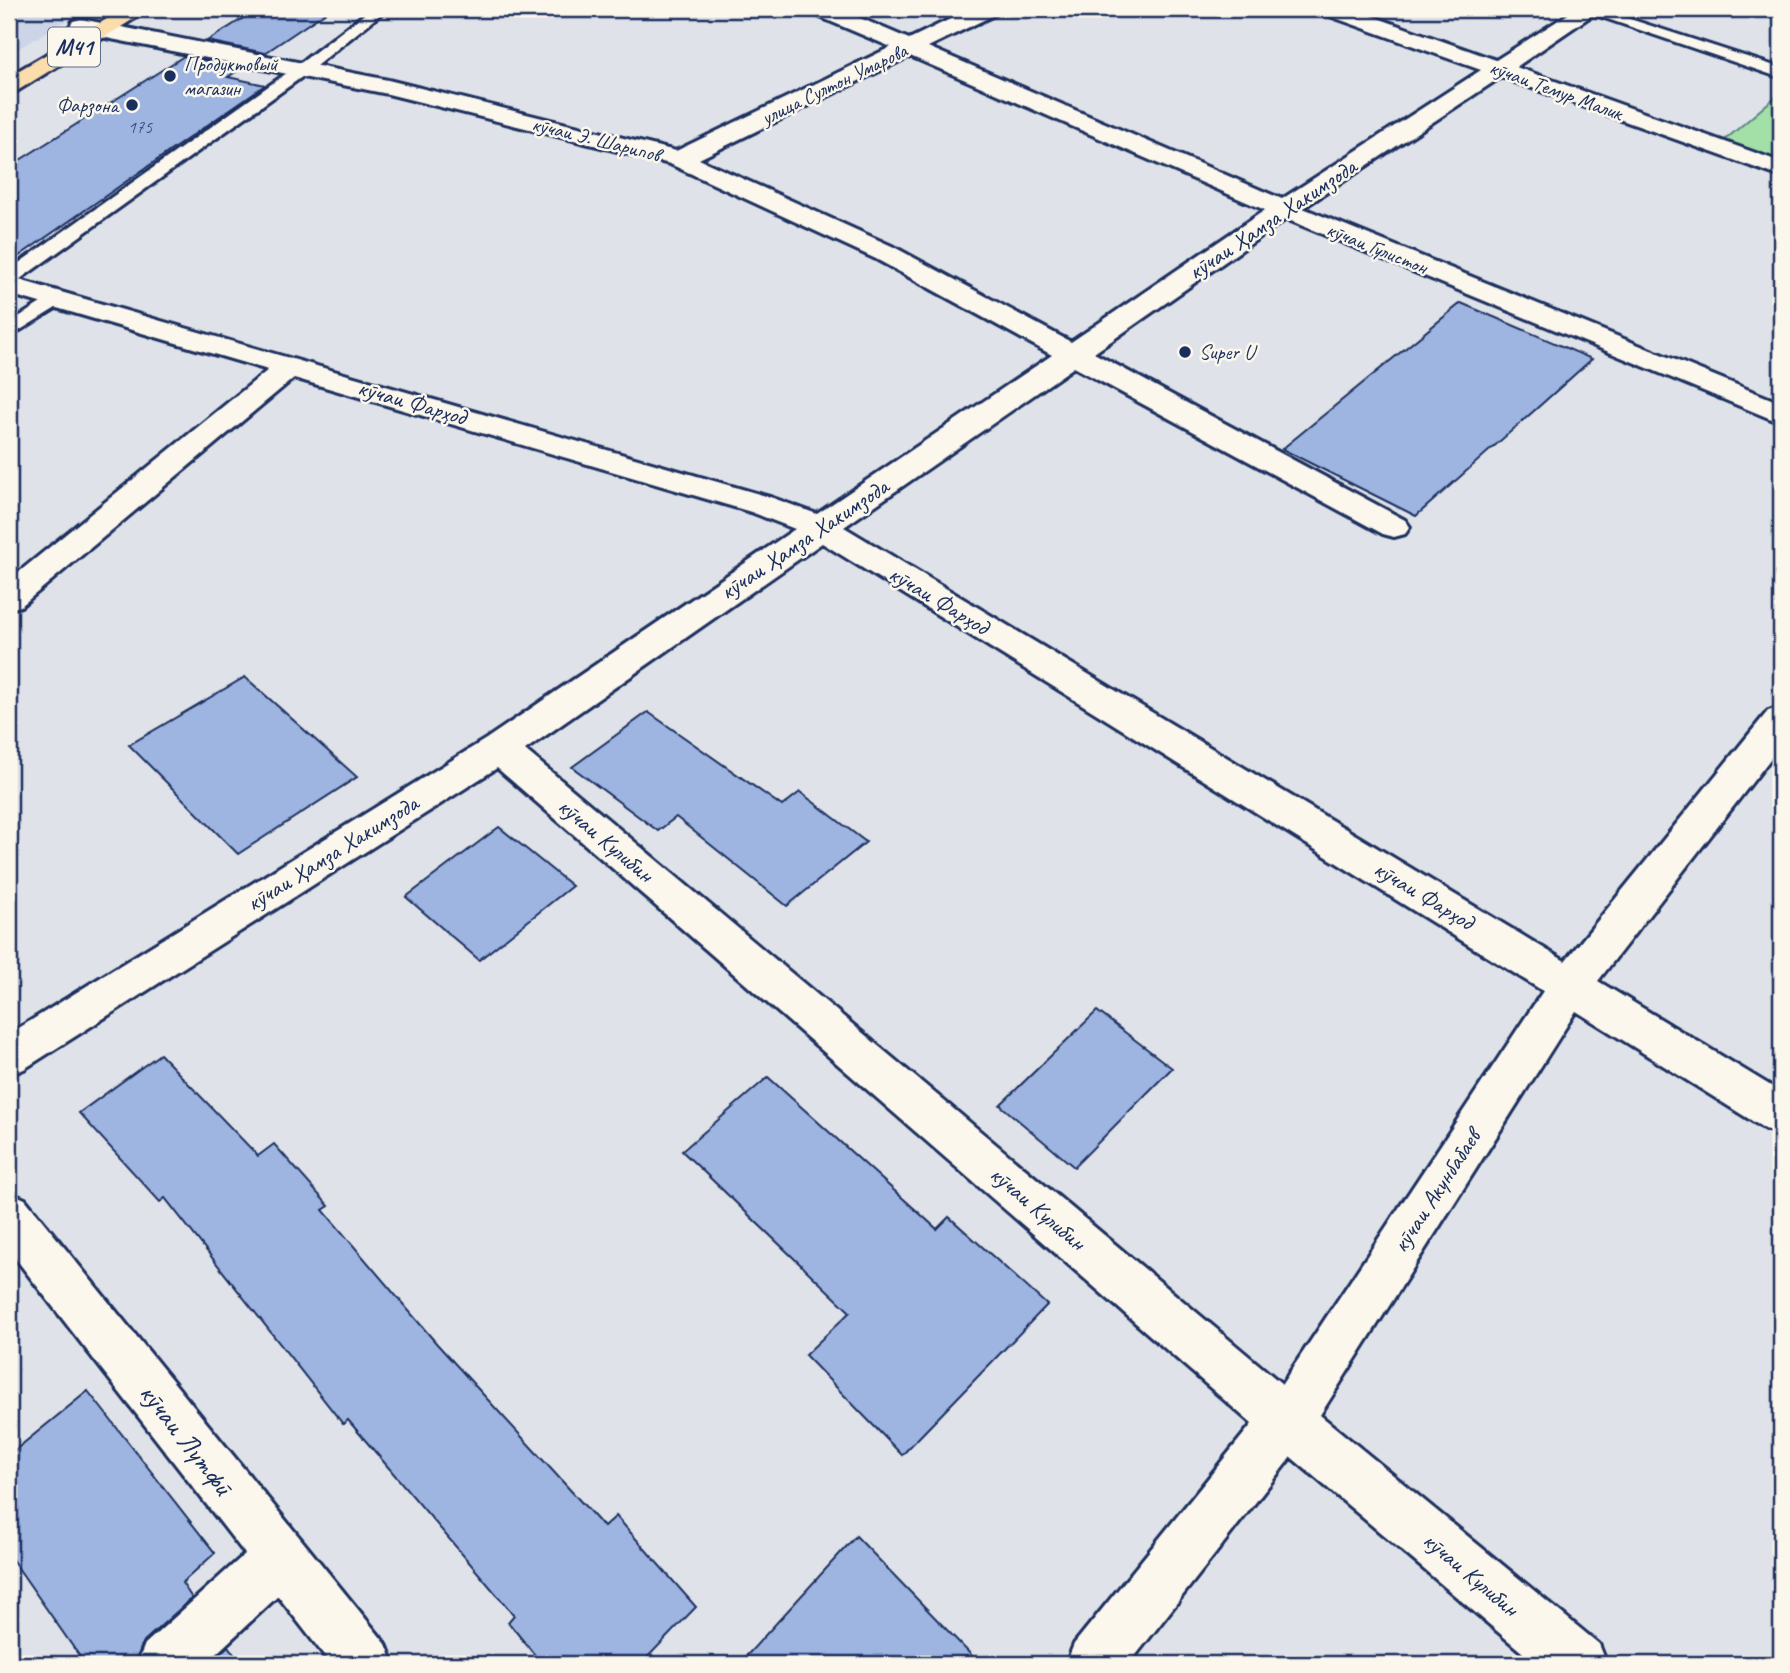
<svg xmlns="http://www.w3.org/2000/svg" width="1790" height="1673" font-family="Caveat,sans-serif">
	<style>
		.built { fill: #ccd5e7 }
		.green { fill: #a3e0a7; stroke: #5f8882; stroke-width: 2 }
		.building { fill: #9eb5e2; stroke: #1b2f5e; stroke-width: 2 }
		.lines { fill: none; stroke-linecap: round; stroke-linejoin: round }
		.service-casing { stroke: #1b2f5e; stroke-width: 6 }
		.minor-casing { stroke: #1b2f5e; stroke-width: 6 }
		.trunk-casing { stroke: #1b2f5e; stroke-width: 6 }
		.service { fill: #fbf7ec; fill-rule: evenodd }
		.minor { fill: #fbf7ec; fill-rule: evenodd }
		.trunk { fill: #fbddab; fill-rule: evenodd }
		.poi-dot { fill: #1b2f5e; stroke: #fbf7ec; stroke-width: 2.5 }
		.labels { text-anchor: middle; stroke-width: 5; stroke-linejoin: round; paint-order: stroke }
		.far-number-label { font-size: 18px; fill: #3c507f }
		.far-poi-label { font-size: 21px; fill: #1b2f5e; stroke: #fbf7ec; text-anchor: start }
		.far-street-label { font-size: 21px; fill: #1b2f5e; stroke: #fbf7ec }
		.shield { fill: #fbf7ec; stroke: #5e6b89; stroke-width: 2 }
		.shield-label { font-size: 23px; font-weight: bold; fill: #1b2f5e }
		.street-label { font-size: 24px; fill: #1b2f5e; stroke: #fbf7ec }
		.near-street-label { font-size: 28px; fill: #1b2f5e; stroke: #fbf7ec }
	</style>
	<rect width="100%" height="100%" fill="#dfe3e9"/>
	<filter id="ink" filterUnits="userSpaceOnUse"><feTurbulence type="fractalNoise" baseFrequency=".0143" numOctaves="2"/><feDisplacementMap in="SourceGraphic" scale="14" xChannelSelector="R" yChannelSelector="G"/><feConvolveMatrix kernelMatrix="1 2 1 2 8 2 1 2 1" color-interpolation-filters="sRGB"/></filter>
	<g filter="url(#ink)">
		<polygon class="built" points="9,9 86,9 9,54"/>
		<polygon class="green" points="1781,92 1781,168 1718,146"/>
		<g class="building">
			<polygon points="258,9 324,9 326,12 265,53 207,41"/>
			<polygon points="184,56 242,68 228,77 265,85 9,263 9,167"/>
			<polygon points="1461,303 1592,359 1416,516 1282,449"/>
			<polygon points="245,677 357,777 238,854 129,745"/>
			<polygon points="648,712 782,806 800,792 866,842 787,906 676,817 658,831 572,767"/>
			<polygon points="499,827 572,886 479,960 406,897"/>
			<polygon points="1097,1011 1172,1068 1074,1167 1000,1105"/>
			<polygon points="160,1054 258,1156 274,1144 329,1206 323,1210 437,1344 604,1527 616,1516 696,1607 641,1664 542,1664 508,1622 514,1615 348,1420 343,1424 165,1198 160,1202 79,1113"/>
			<polygon points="768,1077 937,1229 949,1217 1047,1305 902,1455 805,1355 850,1312 682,1151"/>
			<polygon points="88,1391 215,1553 182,1583 192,1598 143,1642 135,1664 85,1664 9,1555 9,1455"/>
			<polygon points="856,1536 980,1664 739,1664"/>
			<polygon points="228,1646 241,1664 209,1664"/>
		</g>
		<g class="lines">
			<defs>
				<g id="service">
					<polygon points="371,9 387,9 306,74 16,282 9,283 9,270 294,68"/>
					<polygon points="1599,9 1781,68 1781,78 1581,10"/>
					<polygon points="57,293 64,295 66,299 64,303 9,337 9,323"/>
				</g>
				<g id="minor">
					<path d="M810 9H839L909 39 971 9H999L996 14 928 47 1282 199 1481 70 1324 14 1321 9H1352L1496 60 1576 9H1601L1516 67 1781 162V177L1501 77 1303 208 1781 403V423L1286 219 1094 353 1405 520 1410 527 1405 534 1394 537 1383 534 1074 367 844 527 1565 961 1768 711 1781 707V745L1598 981 1781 1092V1135L1765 1129 1576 1011 1320 1415 1599 1644 1607 1664H1536L1291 1457 1129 1664H1066L1074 1644 1252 1424 497 768 24 1069 9 1075V1034L486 739 795 529 751 512 294 378 21 606 9 609V580L268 370 9 294V277L773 498 817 514 1052 355 876 259 670 164 388 94 81 33 70 26 73 21 81 19 388 80 676 151 891 47 813 14ZM910 56 1265 210 1071 342 894 247 699 159ZM822 543 1543 991 1282 1384 525 750Z"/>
					<polygon points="9,1192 25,1199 386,1644 394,1664 331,1664 278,1596 205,1664 137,1664 145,1644 245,1554 9,1250"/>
				</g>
				<polygon id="trunk" points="124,9 150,9 17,91 9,93 9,76"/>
			</defs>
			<use href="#service" class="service-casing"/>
			<use href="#minor" class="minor-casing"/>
			<use href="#trunk" class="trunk-casing"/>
			<use href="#service" class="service"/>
			<use href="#minor" class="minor"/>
			<use href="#trunk" class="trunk"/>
		</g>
	</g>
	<g class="poi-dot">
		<circle cx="170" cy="76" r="7"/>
		<circle cx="132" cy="105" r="7"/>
		<circle cx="1185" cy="352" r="7"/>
	</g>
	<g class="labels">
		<g class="far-number-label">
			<text x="140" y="133">175</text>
		</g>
		<g class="far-poi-label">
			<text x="184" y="71">Продуктовый<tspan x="184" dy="24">магазин</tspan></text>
			<text x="118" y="112" text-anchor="end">Фарзона</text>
			<text x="1199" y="359">Super U</text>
		</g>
		<g class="far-street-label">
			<text transform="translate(834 84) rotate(-26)" y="7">улица Султон Умарова</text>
			<text transform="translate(1556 90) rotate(20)" y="7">кӯчаи Темур Малик</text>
			<text transform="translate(596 139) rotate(14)" y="7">кӯчаи Э. Шарипов</text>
			<text transform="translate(1377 248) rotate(22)" y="7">кӯчаи Гулистон</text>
		</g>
		<rect class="shield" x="48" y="27.5" width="52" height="39" rx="5"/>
		<g class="shield-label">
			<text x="74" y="55">M41</text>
		</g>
		<g class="street-label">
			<text transform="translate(1272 219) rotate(-34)" y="8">кӯчаи Ҳамза Хакимзода</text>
			<text transform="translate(412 402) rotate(16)" y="8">кӯчаи Фарҳод</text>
			<text transform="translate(804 539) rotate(-34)" y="8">кӯчаи Ҳамза Хакимзода</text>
			<text transform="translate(939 600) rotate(31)" y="8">кӯчаи Фарҳод</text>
			<text transform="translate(606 840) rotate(40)" y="8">кӯчаи Кулибин</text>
			<text transform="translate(332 853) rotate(-32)" y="8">кӯчаи Ҳамза Хакимзода</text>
			<text transform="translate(1424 895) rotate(31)" y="8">кӯчаи Фарҳод</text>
			<text transform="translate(1436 1191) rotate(-57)" y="8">кӯчаи Акунбабаев</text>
			<text transform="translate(1038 1208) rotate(40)" y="8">кӯчаи Кулибин</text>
			<text transform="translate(1471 1574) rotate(40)" y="8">кӯчаи Кулибин</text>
		</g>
		<g class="near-street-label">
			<text transform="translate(187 1439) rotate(52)" y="10">кӯчаи Лутфӣ</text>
		</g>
	</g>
	<rect width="1790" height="1673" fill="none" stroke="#fbf7ec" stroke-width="35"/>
	<rect x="18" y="18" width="1755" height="1638" fill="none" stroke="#1b2f5e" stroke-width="2.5" filter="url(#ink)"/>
</svg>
